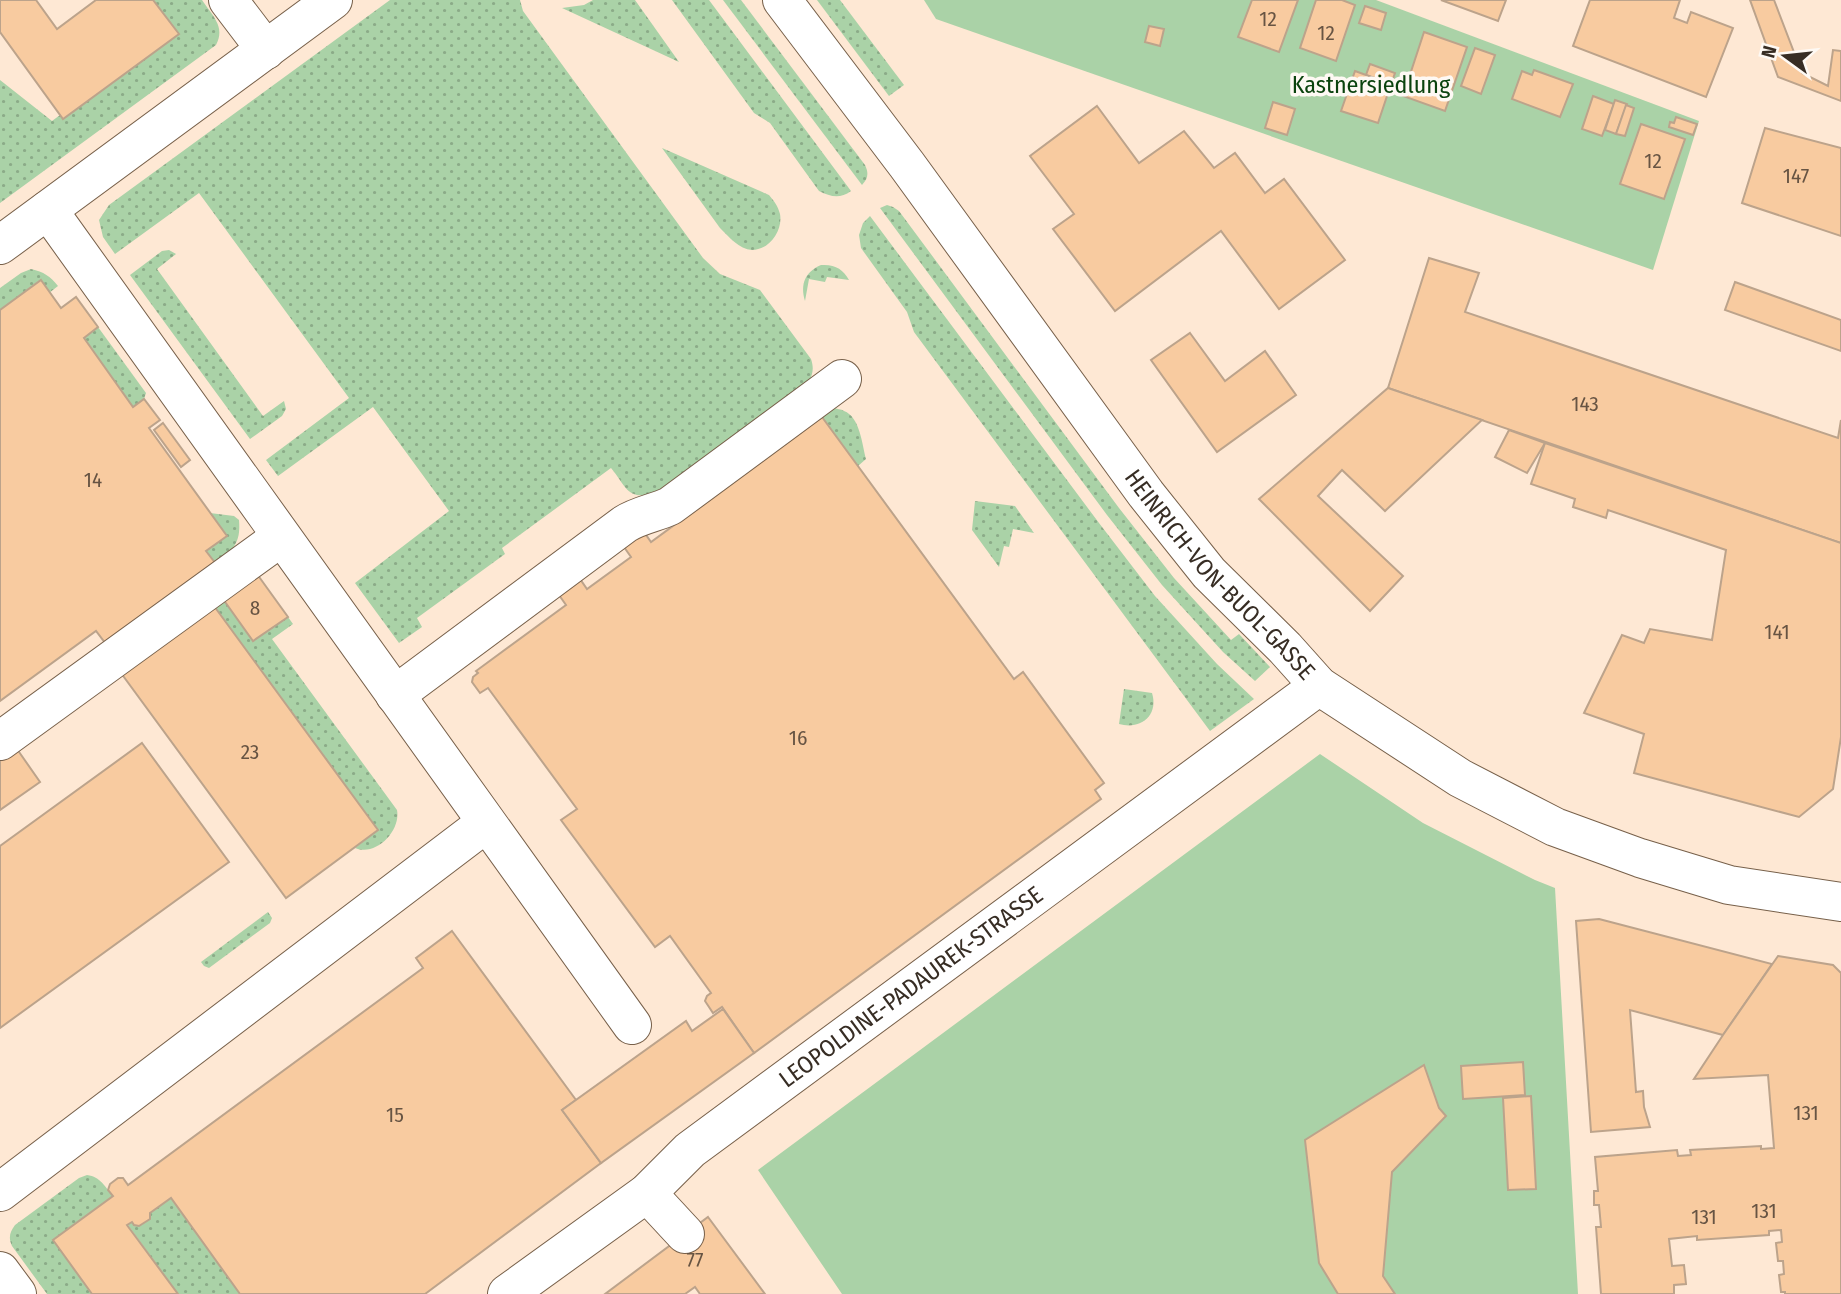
<svg xmlns="http://www.w3.org/2000/svg" width="1841" height="1294" font-family="'Fira Sans Condensed',sans-serif">
	<style>
		.grass { fill: url(#grass-dots) }
		.garden { fill: #aad2a7 }
		.building { fill: #f8cba0; stroke: #bca38b; stroke-width: 2 }
		.lines { fill: none; stroke-linecap: round; stroke-linejoin: round }
		.minor-casing { stroke: #77604a; stroke-width: 40 }
		.minor { stroke: #fff; stroke-width: 38 }
		.labels { text-anchor: middle; stroke-width: 7; stroke-linejoin: round; paint-order: stroke }
		.number-label { font-size: 21px; fill: #675443 }
		.park-label { font-size: 24px; fill: #0b430e; stroke: #fef9f4 }
		.street-label { font-size: 24px; fill: #372d24; stroke: #fef9f4 }
	</style>
	<defs>
		<pattern id="grass-dots" width="8" height="8" patternUnits="userSpaceOnUse" patternTransform="scale(1.75)"><rect width="8" height="8" fill="#aad2a7"/><path d="M2 2h.1M6 6h.1" fill="none" stroke="#8bab88" stroke-width="1.8" stroke-linecap="round"/></pattern>
	</defs>
	<rect width="100%" height="100%" fill="#fee8d4"/>
	<g class="grass">
		<path d="M153 0H202C212 15 226 27 216 45L0 203V80L52 121 60 115 63 118 178 35Z"/>
		<path d="M390 0H520L523 11 703 258 720 274 760 290 811 359C814 368 813 373 809 382L655 494C626 500 627 487 611 468L502 548 505 554 417 618 422 627 399 643 355 583 449 511 373 407 278 476 266 460 349 398 199 193 115 254 103 237 99 220 109 205Z"/>
		<polygon points="593,0 635,0 679,62 562,8 584,5"/>
		<path d="M672 0H709L851 191C840 199 831 197 819 191L770 123 754 113Z"/>
		<path d="M723 0H741L865 165C869 174 868 178 862 185Z"/>
		<polygon points="817,0 840,0 904,85 889,96"/>
		<path d="M662 148 769 195C774 201 778 206 780 214 783 230 770 250 752 250 739 249 729 237 720 228Z"/>
		<polygon points="887,205 893,207 899,211 1119,508 1174,578 1231,640 1239,634 1270,667 1255,681 1223,652 1162,585 1107,515 880,208"/>
		<polygon points="870,216 1099,523 1155,596 1217,664 1254,699 1210,731 914,332 907,312 861,248 859,235 863,223"/>
		<polygon points="169,250 176,254 157,269 263,416 284,401 286,409 282,416 250,439 130,275 162,251"/>
		<path d="M821 265C835 264 843 269 849 280L827 277 825 282 809 279 805 301C800 284 805 272 821 265Z"/>
		<path d="M31 269C44 272 50 276 58 286L49 293 40 280 0 310V288L21 273Z"/>
		<polygon points="98,327 146,393 144,399 133,407 84,338"/>
		<path d="M833 408C837 409 841 409 844 411 860 417 862 444 866 459L858 466 822 417Z"/>
		<polygon points="975,501 1015,506 1034,533 1013,529 1009,547 1004,546 999,567 972,530"/>
		<path d="M210 513 234 516 239 520C241 544 233 549 216 564L206 551 226 536Z"/>
		<path d="M223 599 253 641 288 617 293 624 272 639 397 810C401 831 376 857 355 848L378 830 214 606Z"/>
		<path d="M1124 689 1152 693C1159 716 1140 730 1119 724Z"/>
		<polygon points="268,912 272,918 270,923 209,968 204,966 201,962"/>
		<path d="M87 1175C101 1177 104 1186 113 1196L53 1240 92 1294H47L12 1246C8 1237 10 1232 15 1225L79 1178Z"/>
		<polygon points="171,1198 240,1294 178,1294 128,1225 132,1222 134,1225 140,1226 150,1219 150,1213"/>
	</g>
	<g class="garden">
		<polygon points="924,0 1376,0 1699,121 1653,270 936,19"/>
		<polygon points="1320,754 1423,823 1535,880 1555,888 1578,1294 842,1294 758,1170"/>
	</g>
	<g class="building">
		<polygon points="0,0 36,0 57,29 96,0 153,0 179,34 63,119 0,32"/>
		<polygon points="1252,0 1298,0 1279,52 1238,37"/>
		<polygon points="1316,0 1342,0 1355,5 1336,61 1300,48"/>
		<polygon points="1441,0 1506,0 1498,21"/>
		<polygon points="1590,0 1680,0 1674,18 1687,23 1691,12 1733,28 1706,97 1573,46"/>
		<polygon points="1750,0 1774,0 1802,73 1828,86 1833,50 1841,51 1841,101 1778,77"/>
		<polygon points="1365,6 1386,13 1381,30 1359,23"/>
		<polygon points="1149,26 1164,29 1160,46 1145,42"/>
		<polygon points="1424,32 1467,47 1445,111 1403,96"/>
		<polygon points="1475,48 1495,55 1481,94 1461,86"/>
		<polygon points="1370,64 1395,73 1391,84 1366,75"/>
		<polygon points="1534,70 1573,84 1560,117 1512,99 1522,71 1532,75"/>
		<polygon points="1355,71 1391,84 1378,123 1341,111"/>
		<polygon points="1593,96 1614,104 1602,136 1582,129"/>
		<polygon points="1615,100 1627,104 1616,134 1605,130"/>
		<polygon points="1273,102 1295,109 1287,135 1265,128"/>
		<polygon points="1626,105 1634,108 1625,136 1616,134"/>
		<polygon points="1097,106 1139,163 1184,131 1214,168 1235,153 1265,193 1284,179 1345,260 1279,309 1221,231 1115,311 1053,229 1074,214 1030,156"/>
		<polygon points="1676,117 1697,124 1693,135 1669,127 1670,122 1674,123"/>
		<polygon points="1641,124 1685,139 1664,199 1620,184"/>
		<polygon points="1765,128 1841,148 1841,236 1742,203"/>
		<polygon points="1429,258 1479,273 1465,312 1838,438 1841,420 1841,543 1388,388"/>
		<polygon points="41,280 61,308 76,297 98,327 84,338 133,407 144,399 160,420 149,428 227,536 206,551 216,564 106,644 96,631 0,701 0,310"/>
		<polygon points="1735,282 1841,320 1841,351 1725,310"/>
		<polygon points="1190,333 1225,381 1265,351 1296,395 1217,452 1151,360"/>
		<polygon points="1388,388 1482,420 1385,511 1342,470 1318,496 1403,576 1370,611 1259,499"/>
		<polygon points="822,417 1014,679 1023,672 1104,783 1095,790 1101,799 754,1053 722,1007 713,1013 705,1001 707,996 711,993 670,936 655,947 561,820 577,809 488,688 480,693 472,682 473,677 478,673 476,671 566,605 559,595 580,579 587,589 631,557 624,547 644,532 651,542"/>
		<polygon points="163,423 190,460 181,467 154,430"/>
		<polygon points="1509,430 1545,443 1527,473 1495,457"/>
		<polygon points="1545,443 1841,543 1841,737 1833,789 1799,817 1634,773 1644,734 1584,713 1622,635 1644,643 1650,629 1712,640 1726,550 1608,510 1606,518 1573,507 1575,499 1531,484"/>
		<polygon points="257,574 288,617 253,641 223,599"/>
		<polygon points="214,606 378,830 286,898 121,673"/>
		<polygon points="142,743 229,862 0,1028 0,846"/>
		<polygon points="17,749 40,782 0,810 0,761"/>
		<polygon points="1599,919 1772,964 1723,1035 1630,1010 1636,1092 1643,1091 1644,1107 1650,1127 1591,1132 1576,921"/>
		<polygon points="452,931 576,1100 562,1110 601,1163 425,1294 240,1294 171,1198 150,1213 150,1219 139,1226 134,1225 132,1222 127,1225 178,1294 92,1294 53,1240 113,1196 108,1190 110,1184 118,1178 123,1178 128,1185 423,968 416,958"/>
		<polygon points="1778,956 1833,965 1841,973 1841,1294 1785,1294 1785,1292 1781,1292 1779,1275 1784,1274 1783,1261 1778,1261 1776,1243 1782,1242 1781,1230 1769,1231 1769,1235 1697,1240 1697,1236 1669,1239 1672,1266 1684,1265 1686,1284 1674,1285 1674,1294 1601,1294 1596,1227 1601,1227 1599,1205 1594,1205 1594,1191 1598,1191 1595,1157 1677,1150 1678,1156 1691,1155 1690,1150 1761,1146 1761,1149 1774,1148 1768,1075 1694,1079 1723,1035"/>
		<polygon points="723,1009 754,1053 601,1163 562,1110 686,1021 692,1031"/>
		<polygon points="1523,1062 1525,1095 1463,1099 1461,1066"/>
		<polygon points="1424,1065 1439,1108 1446,1116 1392,1172 1383,1276 1395,1294 1338,1294 1319,1263 1305,1140"/>
		<polygon points="1531,1096 1536,1189 1508,1190 1503,1098"/>
		<polygon points="708,1217 765,1294 700,1294 695,1287 685,1294 605,1294"/>
	</g>
	<g class="lines">
		<defs>
			<g id="minor">
				<polyline points="228,0 266,50"/>
				<path id="s1" d="M782 0 907 165 1146 494 1209 573 1285 648 1319 686 1460 778 1555 827 1640 858 1729 885 1841 902"/>
				<polyline points="48,210 632,1025"/>
				<polyline points="0,245 333,0"/>
				<path d="M395 695 625 524C639 515 655 513 670 506L842 379"/>
				<polyline points="0,741 281,537"/>
				<polyline points="0,1192 486,823"/>
				<polyline points="647,1193 685,1234"/>
				<polyline points="0,1271 17,1294"/>
				<path id="s2" d="M507 1294 647 1193 690 1150 1319 686"/>
			</g>
		</defs>
		<use href="#minor" class="minor-casing"/>
		<use href="#minor" class="minor"/>
	</g>
	<g class="labels">
		<g class="number-label">
			<text x="1268" y="26">12</text>
			<text x="1326" y="40">12</text>
			<text x="1653" y="168">12</text>
			<text x="1796" y="183">147</text>
			<text x="1585" y="411">143</text>
			<text x="93" y="487">14</text>
			<text x="255" y="615">8</text>
			<text x="1777" y="639">141</text>
			<text x="798" y="745">16</text>
			<text x="250" y="759">23</text>
			<text x="1806" y="1120">131</text>
			<text x="395" y="1122">15</text>
			<text x="1764" y="1218">131</text>
			<text x="1704" y="1224">131</text>
			<text x="695" y="1267">77</text>
		</g>
		<g class="park-label">
			<text x="1371" y="93">Kastnersiedlung</text>
		</g>
		<g class="street-label">
			<text dy="8" stroke="none"><textPath href="#s1" startOffset="723">HEINRICH-VON-BUOL-GASSE</textPath></text>
			<text dy="8" stroke="none"><textPath href="#s2" startOffset="508">LEOPOLDINE-PADAUREK-STRASSE</textPath></text>
		</g>
	</g>
	<g transform="translate(1785 56) rotate(285)" stroke="#fef9f4" stroke-width="5" paint-order="stroke">
	<path d="M0-5L12 26L0 18L-12 26Z" fill="#372d24"/>
	<text y="-10" font-size="19" font-weight="bold" text-anchor="middle" fill="#372d24">N</text>
	</g>
</svg>
